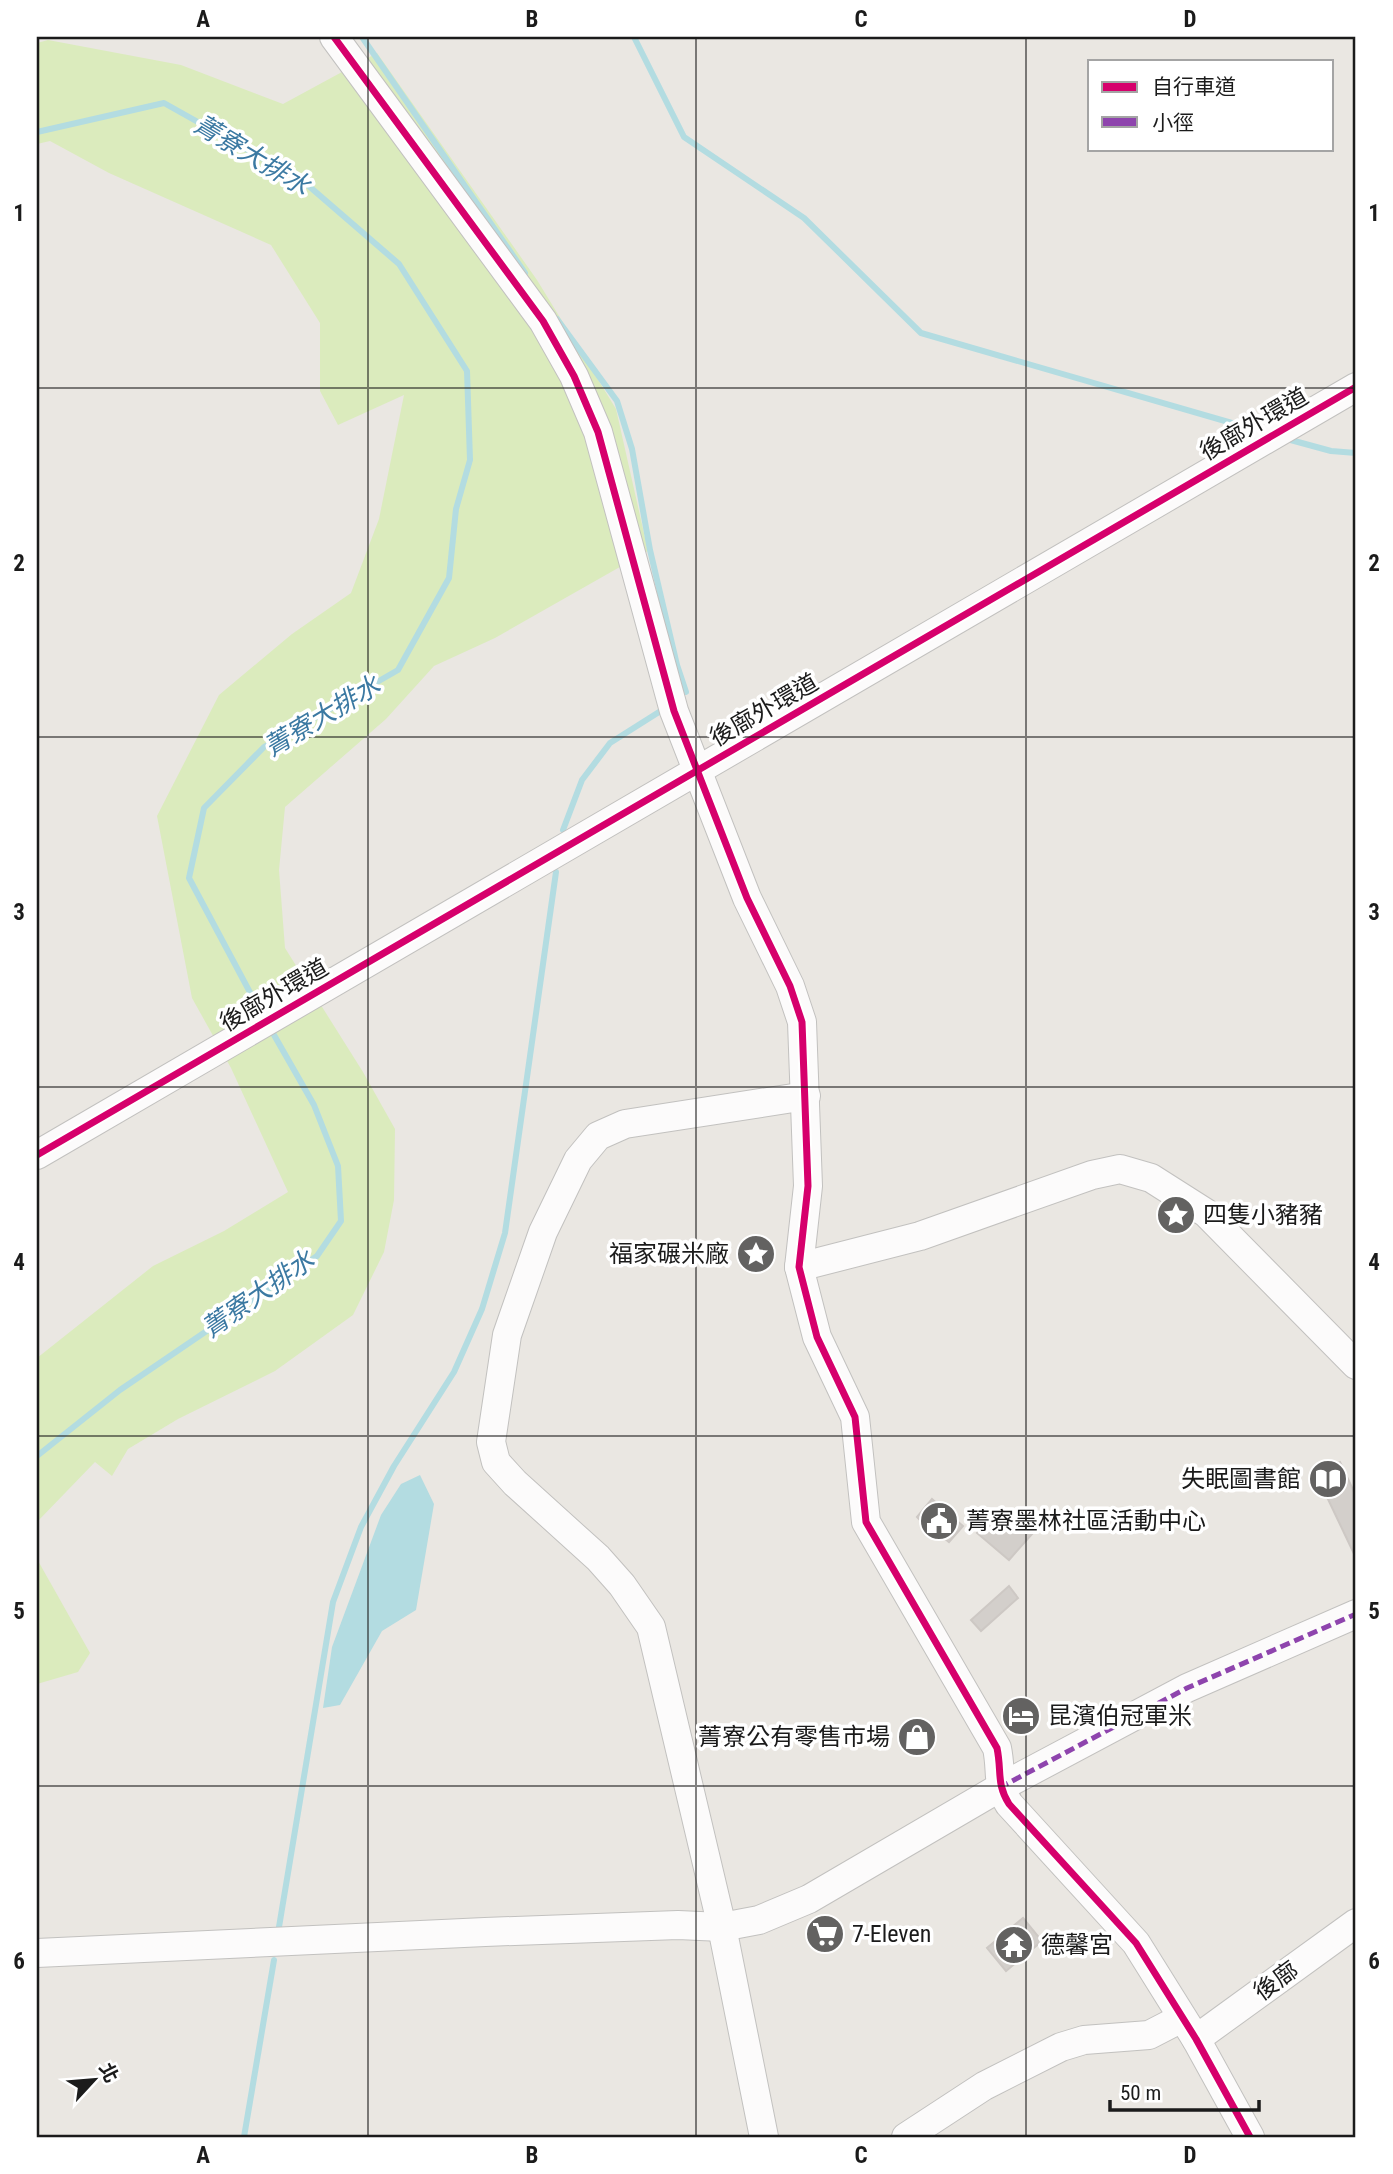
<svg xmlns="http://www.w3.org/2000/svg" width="1393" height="2174" font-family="'Roboto Condensed','Noto Sans TC',sans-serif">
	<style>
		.grass { fill: #dbebbd }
		.water { fill: #b3dce1 }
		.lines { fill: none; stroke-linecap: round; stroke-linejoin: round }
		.stream { stroke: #b3dce1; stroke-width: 6 }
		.building { fill: #d3cfcb; stroke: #cdc8c4; stroke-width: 2 }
		.minor-casing { stroke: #c2c1bf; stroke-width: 30 }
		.minor { stroke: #fcfbfb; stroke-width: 28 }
		.quiet { stroke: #8e44ad; stroke-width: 5; stroke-dasharray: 10 5; stroke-linecap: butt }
		.cycleway-casing { stroke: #fff; stroke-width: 11 }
		.cycleway { stroke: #d6006c; stroke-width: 7 }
		.grid { fill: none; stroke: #1b1b1b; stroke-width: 2; stroke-opacity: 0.55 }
		.labels { text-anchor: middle; stroke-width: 7; stroke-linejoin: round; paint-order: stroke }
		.street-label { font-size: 24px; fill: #1b1b1b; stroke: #fff }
		.poi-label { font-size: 24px; fill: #1b1b1b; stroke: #fff; text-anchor: start }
		.water-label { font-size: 26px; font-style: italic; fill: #3b79a2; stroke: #fff }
		.neatline { fill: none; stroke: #1b1b1b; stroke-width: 2.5 }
		.grid-label { font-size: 23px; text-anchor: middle; font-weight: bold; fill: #1b1b1b }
	</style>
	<rect width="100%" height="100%" fill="#eae7e2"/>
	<g class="grass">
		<polygon points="48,40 181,65 283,104 377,53 537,280 616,409 648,551 495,638 434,666 386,719 285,807 279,870 285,948 363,1072 395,1129 394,1200 384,1252 353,1315 275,1371 178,1419 128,1449 112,1476 95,1462 37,1522 37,1358 153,1266 224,1231 288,1192 231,1068 192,998 157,816 219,695 292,634 351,593 379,519 404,395 338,425 320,391 320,323 271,245 109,173 50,141 37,144 37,43"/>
		<polygon points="37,1559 90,1653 78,1672 37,1684"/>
	</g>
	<polygon class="water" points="420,1475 434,1504 416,1610 382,1631 340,1705 323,1708 332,1647 381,1515 401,1484"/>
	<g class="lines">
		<g class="stream">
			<polyline points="362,37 525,273"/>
			<polyline points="634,37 684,137 804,218 921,333 1263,432"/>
			<polyline points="37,132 164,103 303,181 399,264 467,371 470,460 456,509 449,578 398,670 264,747 204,808 189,878 262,1015"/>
			<polyline points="557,319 617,401 632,449 650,550 677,665 686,692"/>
			<polyline points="1287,439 1331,451 1356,453"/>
			<polyline points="563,830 582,780 610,743 659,712"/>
			<polyline points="37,1456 120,1390 317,1256 341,1221 338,1166 314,1105 270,1028"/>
			<polyline points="278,1933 333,1602 361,1527 394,1466 454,1372 482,1309 505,1233 556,872"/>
			<polyline points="244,2137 274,1960"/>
		</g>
	</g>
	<g class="building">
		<polygon points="1340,1462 1356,1496 1356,1558 1316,1474"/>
		<polygon points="932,1499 963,1526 949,1542 939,1534 936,1537 917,1517"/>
		<polygon points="1000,1507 1032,1534 1009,1560 977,1533"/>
		<polygon points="1009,1586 1018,1598 981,1631 971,1620"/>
		<polygon points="1023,1918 1042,1941 1006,1971 987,1948"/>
	</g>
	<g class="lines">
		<defs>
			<g id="minor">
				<path d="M334 37 543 321 574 376 598 432 674 711 747 898 790 986 802 1022 808 1186 799 1267 817 1337 855 1417 866 1522 997 1748C1002 1772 996 1783 1009 1804L1136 1943 1196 2039 1250 2137"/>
				<polyline points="37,1155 1356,387"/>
				<polyline points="799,1267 920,1236 1092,1175 1120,1169 1151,1178 1206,1213 1356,1365"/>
				<polyline points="37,1953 485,1932 678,1925 722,1927 759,1920 809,1899 999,1788 1187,1688 1356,1614"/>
				<polyline points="1196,2039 1356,1923"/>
				<polyline points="764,2137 722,1927 651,1627 622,1585 598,1558 515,1483 496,1462 491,1442 507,1335 543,1232 578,1160 598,1136 625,1124 806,1096"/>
				<polyline points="906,2137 984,2086 1061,2047 1084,2040 1149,2035 1182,2018"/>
			</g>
		</defs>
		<use href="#minor" class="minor-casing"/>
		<use href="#minor" class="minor"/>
		<polyline class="quiet" points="999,1788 1187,1688 1356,1614"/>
		<defs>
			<g id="cycleway">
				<path d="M334 37 543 321 574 376 598 432 674 711 747 898 790 986 802 1022 808 1186 799 1267 817 1337 855 1417 866 1522 997 1748C1002 1772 996 1783 1009 1804L1136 1943 1196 2039 1250 2137"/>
				<polyline points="37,1155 1356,387"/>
			</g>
		</defs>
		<use href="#cycleway" class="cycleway-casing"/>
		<use href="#cycleway" class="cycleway"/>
	</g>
	<path class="grid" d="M368 37V2137M696 37V2137M1026 37V2137M37 388H1356M37 737H1356M37 1087H1356M37 1436H1356M37 1786H1356"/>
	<defs>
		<symbol id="sight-disc" viewBox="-11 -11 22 22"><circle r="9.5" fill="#636261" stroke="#fff"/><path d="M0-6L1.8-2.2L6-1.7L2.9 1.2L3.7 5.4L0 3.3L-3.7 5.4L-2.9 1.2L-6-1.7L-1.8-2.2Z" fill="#fff"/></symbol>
		<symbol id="library-disc" viewBox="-11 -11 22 22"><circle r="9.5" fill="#636261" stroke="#fff"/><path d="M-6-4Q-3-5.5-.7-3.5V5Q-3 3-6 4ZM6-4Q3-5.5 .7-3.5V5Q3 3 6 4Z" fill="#fff"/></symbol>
		<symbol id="civic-disc" viewBox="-11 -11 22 22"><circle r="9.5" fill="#636261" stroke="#fff"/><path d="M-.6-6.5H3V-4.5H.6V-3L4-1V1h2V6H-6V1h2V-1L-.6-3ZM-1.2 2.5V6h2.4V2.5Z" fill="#fff"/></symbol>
		<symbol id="hotel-disc" viewBox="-11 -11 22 22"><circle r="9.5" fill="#636261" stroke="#fff"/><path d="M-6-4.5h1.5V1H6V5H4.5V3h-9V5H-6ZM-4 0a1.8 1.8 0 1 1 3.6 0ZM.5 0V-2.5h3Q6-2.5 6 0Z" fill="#fff"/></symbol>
		<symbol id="shop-disc" viewBox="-11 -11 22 22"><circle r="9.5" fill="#636261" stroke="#fff"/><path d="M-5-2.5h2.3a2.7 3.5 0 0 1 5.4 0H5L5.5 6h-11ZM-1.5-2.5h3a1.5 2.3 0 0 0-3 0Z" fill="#fff"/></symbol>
		<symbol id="supermarket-disc" viewBox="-11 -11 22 22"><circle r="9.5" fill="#636261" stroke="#fff"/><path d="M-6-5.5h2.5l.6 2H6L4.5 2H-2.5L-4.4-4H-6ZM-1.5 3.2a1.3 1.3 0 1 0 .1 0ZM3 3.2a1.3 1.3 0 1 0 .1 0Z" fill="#fff"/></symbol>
		<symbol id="temple-disc" viewBox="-11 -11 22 22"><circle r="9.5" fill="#636261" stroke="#fff"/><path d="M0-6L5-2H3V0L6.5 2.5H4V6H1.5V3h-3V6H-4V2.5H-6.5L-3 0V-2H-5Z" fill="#fff"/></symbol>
	</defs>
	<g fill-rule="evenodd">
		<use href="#sight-disc" x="1154" y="1193" width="44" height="44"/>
		<use href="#sight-disc" x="734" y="1232" width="44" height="44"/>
		<use href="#library-disc" x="1306" y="1457" width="44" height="44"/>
		<use href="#civic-disc" x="917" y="1499" width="44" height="44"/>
		<use href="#hotel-disc" x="999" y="1694" width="44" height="44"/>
		<use href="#shop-disc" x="895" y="1715" width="44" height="44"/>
		<use href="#supermarket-disc" x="803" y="1912" width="44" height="44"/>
		<use href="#temple-disc" x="992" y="1923" width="44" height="44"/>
	</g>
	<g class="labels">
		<g class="street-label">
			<text transform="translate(1254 424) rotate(-30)" y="8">後廍外環道</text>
			<text transform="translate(764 710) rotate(-30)" y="8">後廍外環道</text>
			<text transform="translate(274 995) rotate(-30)" y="8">後廍外環道</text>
			<text transform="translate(1276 1981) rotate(-36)" y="8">後廍</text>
		</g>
		<g class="poi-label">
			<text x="1203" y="1223">四隻小豬豬</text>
			<text x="729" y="1262" text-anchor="end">福家碾米廠</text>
			<text x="1301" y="1487" text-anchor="end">失眠圖書館</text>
			<text x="966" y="1529">菁寮墨林社區活動中心</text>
			<text x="1048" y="1724">昆濱伯冠軍米</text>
			<text x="890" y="1745" text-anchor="end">菁寮公有零售市場</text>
			<text x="852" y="1942">7-Eleven</text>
			<text x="1041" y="1953">德馨宮</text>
		</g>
		<g class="water-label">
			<text transform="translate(252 155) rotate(31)" y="9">菁寮大排水</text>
			<text transform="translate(322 716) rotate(-31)" y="9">菁寮大排水</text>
			<text transform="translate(258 1294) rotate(-35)" y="9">菁寮大排水</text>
		</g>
	</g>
	<rect width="1393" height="2174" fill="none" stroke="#ffffff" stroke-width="77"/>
	<rect x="1088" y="60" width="245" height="91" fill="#ffffff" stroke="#a4a4a4" stroke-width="2"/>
	<rect x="1102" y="82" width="35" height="10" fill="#d6006c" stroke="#a4a4a4" stroke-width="2"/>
	<text x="1152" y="94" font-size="21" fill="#1b1b1b">自行車道</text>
	<rect x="1102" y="117" width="35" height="10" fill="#8e44ad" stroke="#a4a4a4" stroke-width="2"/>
	<text x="1152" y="130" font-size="21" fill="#1b1b1b">小徑</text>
	<g transform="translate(94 2080) rotate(64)" stroke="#ffffff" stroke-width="5" paint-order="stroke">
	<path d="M0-5L12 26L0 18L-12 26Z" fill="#1b1b1b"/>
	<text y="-10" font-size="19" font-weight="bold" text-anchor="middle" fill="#1b1b1b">北</text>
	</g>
	<path d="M1110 2100v10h149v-10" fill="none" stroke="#1b1b1b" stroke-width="3.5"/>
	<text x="1120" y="2100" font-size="21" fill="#1b1b1b" stroke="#ffffff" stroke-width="5" paint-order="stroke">50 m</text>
	<rect x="38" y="38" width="1316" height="2098" class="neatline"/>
	<g class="grid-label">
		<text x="203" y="27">A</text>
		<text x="532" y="27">B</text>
		<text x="861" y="27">C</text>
		<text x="1190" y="27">D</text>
		<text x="19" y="221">1</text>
		<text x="1374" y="221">1</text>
		<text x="19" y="571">2</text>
		<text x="1374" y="571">2</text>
		<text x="19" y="920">3</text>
		<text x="1374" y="920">3</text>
		<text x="19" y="1270">4</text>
		<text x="1374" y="1270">4</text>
		<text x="19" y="1619">5</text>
		<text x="1374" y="1619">5</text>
		<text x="19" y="1969">6</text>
		<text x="1374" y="1969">6</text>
		<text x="203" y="2163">A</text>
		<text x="532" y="2163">B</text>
		<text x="861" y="2163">C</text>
		<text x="1190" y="2163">D</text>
	</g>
</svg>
